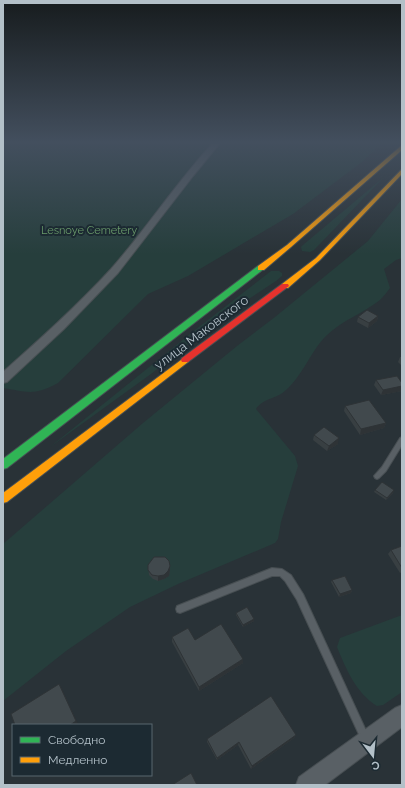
<svg xmlns="http://www.w3.org/2000/svg" width="405" height="788" font-family="Raleway,sans-serif">
	<style>
		.green { fill: #263e3c }
		.lines { fill: none; stroke-linecap: round; stroke-linejoin: round }
		.lane-casing { stroke: #474e52; stroke-width: 2 }
		.street-casing { stroke: #474e52; stroke-width: 2 }
		.fast-casing { stroke: #464e53; stroke-width: 2 }
		.slow-casing { stroke: #464e53; stroke-width: 2 }
		.jam-casing { stroke: #464e53; stroke-width: 2 }
		.lane { fill: #596065; fill-rule: evenodd }
		.street { fill: #596065; fill-rule: evenodd }
		.fast { fill: #30b455; fill-rule: evenodd }
		.slow { fill: #ff9f0a; fill-rule: evenodd }
		.jam { fill: #e5322d; fill-rule: evenodd }
		.wall { fill: #383f42 }
		.shaded-wall { fill: #2e3336 }
		.building { fill: #41494d; stroke: #2e3336 }
		.labels { text-anchor: middle; stroke-width: 4; stroke-linejoin: round; paint-order: stroke }
		.far-park-label { font-size: 11px; fill: #6a9a6b; stroke: #1c2a32 }
		.street-label { font-size: 13px; fill: #b3c0c8; stroke: #1c2a32 }
	</style>
	<rect width="100%" height="100%" fill="#293237"/>
	<g class="green">
		<path d="M3 143H382L362 162 293 214 188 276 148 294 58 383C34 396 28 392 3 388Z"/>
		<polygon points="384,177 314,250 310,252 302,251 301,247 303,245"/>
		<path d="M402 199V258L396 260 384 269 390 288C387 292 384 296 380 300 364 313 342 320 326 336 310 352 304 374 286 390 277 399 263 398 256 409L295 456 298 466 281 522 278 539 275 543 178 584 130 607 66 651 3 701V544L143 423 237 346 275 317 368 241Z"/>
		<polygon points="271,271 279,271 282,273 282,276 276,281 226,314 151,374 50,447 195,330"/>
		<path d="M402 615V692L383 705 377 706C356 693 346 669 337 647L340 638Z"/>
	</g>
	<g class="lines">
		<defs>
			<g id="lane">
				<polygon points="402,437 402,445 386,471 379,478 377,479 375,478 374,476 382,467 400,438"/>
				<polygon points="272,568 282,569 291,575 303,594 368,735 370,738 368,741 365,743 362,741 297,600 285,581 280,576 272,576 180,613 177,612 176,609 177,606"/>
			</g>
			<g id="street">
				<path d="M213 143H220L193 176 118 273 64 329 7 382 3 383V372C40 339 77 306 111 269 147 228 176 183 213 143Z"/>
				<polygon points="402,705 402,727 325,785 296,785 299,777 395,708"/>
			</g>
			<polygon id="fast" points="258,266 264,266 265,268 7,468 3,469 3,459"/>
			<g id="slow">
				<polygon points="402,145 402,150 291,247 264,270 258,270 258,266 287,245"/>
				<polygon points="402,169 402,174 320,260 288,288 282,288 282,284 316,258"/>
				<polygon points="185,357 188,358 189,360 188,362 7,502 3,503 3,493"/>
			</g>
			<polygon id="jam" points="282,284 288,284 289,286 188,362 182,362 181,360 182,358"/>
		</defs>
		<use href="#lane" class="lane-casing"/>
		<use href="#street" class="street-casing"/>
		<use href="#fast" class="fast-casing"/>
		<use href="#slow" class="slow-casing"/>
		<use href="#jam" class="jam-casing"/>
		<use href="#lane" class="lane"/>
		<use href="#street" class="street"/>
		<use href="#fast" class="fast"/>
		<use href="#slow" class="slow"/>
		<use href="#jam" class="jam"/>
	</g>
	<g class="wall">
		<polygon points="378,316 377,321 368,328 357,322 358,317"/>
		<polygon points="400,357 402,357 402,366 398,362"/>
		<polygon points="376,380 402,391 381,395 374,385"/>
		<polygon points="345,406 386,423 384,428 360,435 344,411"/>
		<polygon points="314,435 338,444 327,451 313,440"/>
		<polygon points="375,490 394,490 393,493 386,500 374,492"/>
		<polygon points="402,546 402,572 400,573 388,554 391,550"/>
		<polygon points="148,565 170,566 170,570 169,576 164,579 158,581 153,579 149,575"/>
		<polygon points="332,580 352,590 351,593 339,597 331,582"/>
		<polygon points="236,613 254,621 243,627 236,615"/>
		<polygon points="172,637 195,640 243,663 199,691 172,642"/>
		<polygon points="296,735 294,738 251,769 238,745 217,760 207,742 207,739"/>
	</g>
	<g class="shaded-wall">
		<polygon points="378,316 377,321 368,328 369,323"/>
		<polygon points="402,386 402,391 381,395 383,390"/>
		<polygon points="386,423 384,428 360,435 361,429"/>
		<polygon points="339,438 338,444 327,451 329,446"/>
		<polygon points="394,490 393,493 386,500 387,498"/>
		<polygon points="170,566 170,570 169,576 164,579 158,581 158,576"/>
		<polygon points="352,590 351,593 339,597 340,594"/>
		<polygon points="254,619 254,621 243,627 243,625"/>
		<polygon points="243,659 243,663 199,691 199,687"/>
		<polygon points="61,687 78,724 76,725 70,725"/>
		<polygon points="296,735 294,738 251,769 252,766"/>
		<polygon points="239,742 238,745 217,760 217,758"/>
	</g>
	<g class="building">
		<polygon points="367,310 378,316 369,323 358,317"/>
		<polygon points="397,376 402,383 402,386 383,390 376,380"/>
		<polygon points="369,400 386,423 361,429 345,406"/>
		<polygon points="324,427 339,438 329,446 314,435"/>
		<polygon points="382,482 394,490 387,498 375,490"/>
		<polygon points="402,546 402,568 391,550"/>
		<polygon points="154,557 165,557 169,561 170,566 168,571 164,575 158,576 152,575 148,570 148,565"/>
		<polygon points="345,576 352,590 340,594 332,580"/>
		<polygon points="247,607 254,619 243,625 236,613"/>
		<polygon points="221,624 243,659 199,687 172,637 188,628 195,640"/>
		<polygon points="59,684 76,721 70,725 15,725 11,714"/>
		<polygon points="271,696 296,735 252,766 239,742 217,758 207,739"/>
		<polygon points="191,773 197,785 172,785"/>
	</g>
	<linearGradient id="sky" x2="0" y2="1"><stop stop-color="#171c1e"/><stop offset="0.56" stop-color="#434f5e"/><stop offset="1" stop-color="#434f5e" stop-opacity="0"/></linearGradient>
	<rect width="405" height="254" fill="url(#sky)"/>
	<g class="labels">
		<g class="far-park-label">
			<text x="89" y="234">Lesnoye Cemetery</text>
		</g>
		<g class="street-label">
			<text transform="translate(201 332) rotate(-37)" y="5">улица Маковского</text>
		</g>
	</g>
	<rect width="405" height="788" fill="none" stroke="#b3c0c8" stroke-width="8"/>
	<rect x="12" y="724" width="140" height="52" fill="#1c2a32" stroke="#58666e"/>
	<rect x="20" y="737" width="20" height="6" fill="#30b455" stroke="#58666e"/>
	<text x="48" y="744" font-size="12" fill="#b3c0c8">Свободно</text>
	<rect x="20" y="757" width="20" height="6" fill="#ff9f0a" stroke="#58666e"/>
	<text x="48" y="764" font-size="12" fill="#b3c0c8">Медленно</text>
	<g transform="translate(373 756) rotate(164)" stroke="#1c2a32" stroke-width="3" paint-order="stroke">
	<path d="M0-3L7 15L0 10L-7 15Z" fill="#b3c0c8"/>
	<text y="-6" font-size="11" font-weight="bold" text-anchor="middle" fill="#b3c0c8">С</text>
	</g>
</svg>
